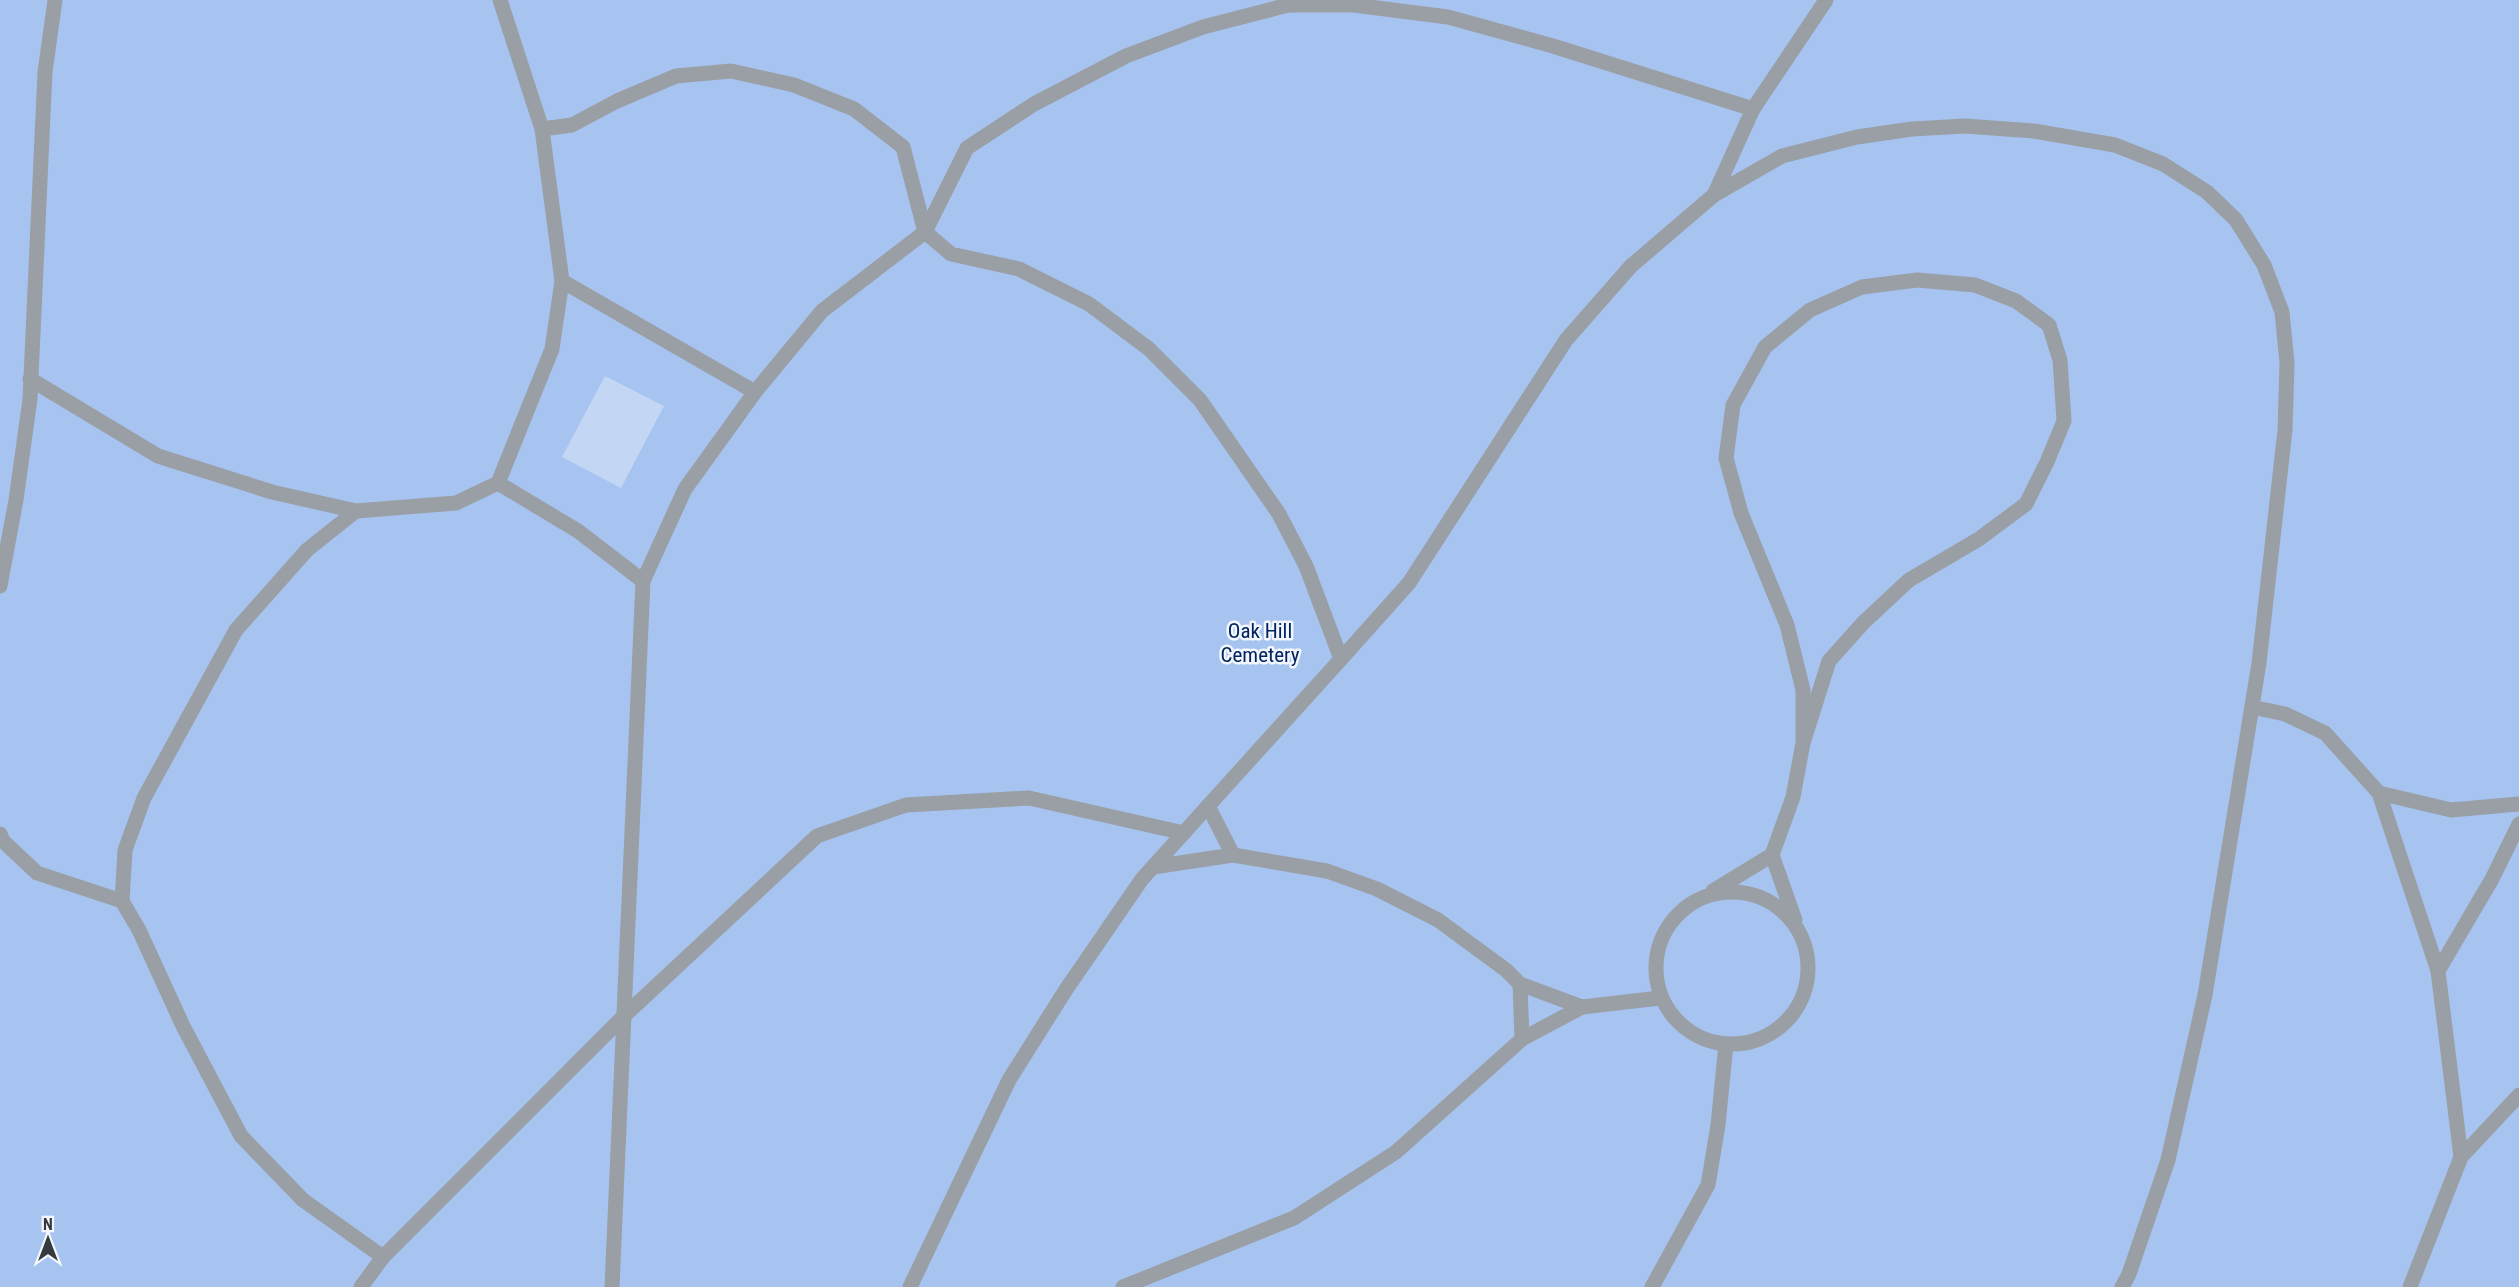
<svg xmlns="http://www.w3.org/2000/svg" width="2519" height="1287" font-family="'Roboto Condensed',sans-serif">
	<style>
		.green { fill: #a7c4f1 }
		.building { fill: #c3d6f3 }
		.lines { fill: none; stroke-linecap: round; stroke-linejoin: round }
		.minor { stroke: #9a9fa5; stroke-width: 15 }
		.labels { text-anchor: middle; stroke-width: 5; stroke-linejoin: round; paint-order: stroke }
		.park-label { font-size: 21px; fill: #002460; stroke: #f3f7fd }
	</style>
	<rect width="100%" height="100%" fill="#e1eafa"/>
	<rect class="green" x="0" y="0" width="2519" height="1287"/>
	<polygon class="building" points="605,376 664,406 621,488 562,457"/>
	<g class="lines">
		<g class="minor">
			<polyline points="1284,0 1288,5 1354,5 1448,17 1553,46 1753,109 1826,0"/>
			<polyline points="1753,109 1714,195 1782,156 1857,137 1912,129 1965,126 2034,131 2115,145 2163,164 2207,192 2236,220 2264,265 2282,312 2287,363 2285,430 2259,663 2205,995 2168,1160 2129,1274 2122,1287"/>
			<polyline points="542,129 572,125 617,101 676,76 731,71 794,85 854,109 903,147 925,232 967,148 1034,104 1126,56 1203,27 1288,5"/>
			<polyline points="30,379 158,456 272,492 356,511 456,503 498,483 552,349 562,281 542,129 500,0"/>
			<polyline points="755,392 822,311 925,232 951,254 1019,269 1089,304 1149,349 1200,400 1279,514 1306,566 1341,659 1142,879 1065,991 1009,1080 910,1287"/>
			<polyline points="498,483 578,531 643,581 685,489 755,392 562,281"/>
			<polyline points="0,586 16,500 30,399 45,72 55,0"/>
			<polyline points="1341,659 1409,583 1566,340 1631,266 1714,195"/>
			<polyline points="2252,707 2285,714 2325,733 2379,793"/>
			<polyline points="0,834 3,841 37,873 122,901 139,930 183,1026 241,1136 303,1200 383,1257 361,1287"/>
			<polyline points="1233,855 1327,871 1377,889 1438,920 1506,970 1520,984 1582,1007 1660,998"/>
			<polyline points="1772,855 1793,797 1803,743 1803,690 1787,625 1741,513 1726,458 1733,405 1765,347 1810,310 1862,287 1917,280 1975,285 2016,301 2049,325 2060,360 2064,421 2047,462 2026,504 1979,539 1909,580 1863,623 1829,661 1803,743"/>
			<polyline points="1153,867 1233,855 1208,806"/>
			<polyline points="1713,891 1772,855 1795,920"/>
			<circle cx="1732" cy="968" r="76"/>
			<polyline points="122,901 125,850 144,798 236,630 307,550 356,511"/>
			<polyline points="2438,971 2379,793 2451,810 2519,804"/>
			<polyline points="1520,984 1522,1039 1582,1007"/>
			<polyline points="2461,1157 2438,971 2492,879 2519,824"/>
			<polyline points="383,1257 624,1016 817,836 906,805 1029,798 1184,833"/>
			<polyline points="612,1287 643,581"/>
			<polyline points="1123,1287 1294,1218 1396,1152 1522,1039"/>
			<polyline points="1652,1287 1708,1185 1718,1125 1726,1044"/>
			<polyline points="2410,1287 2461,1157 2519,1095"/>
		</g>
	</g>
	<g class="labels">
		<g class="park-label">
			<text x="1260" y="638">Oak Hill<tspan x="1260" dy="24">Cemetery</tspan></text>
		</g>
	</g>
	<g transform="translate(48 1239)" stroke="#f3f7fd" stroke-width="4.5" paint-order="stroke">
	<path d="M0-4.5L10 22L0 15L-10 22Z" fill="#363a40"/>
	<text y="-9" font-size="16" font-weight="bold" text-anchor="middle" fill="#363a40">N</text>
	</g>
</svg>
